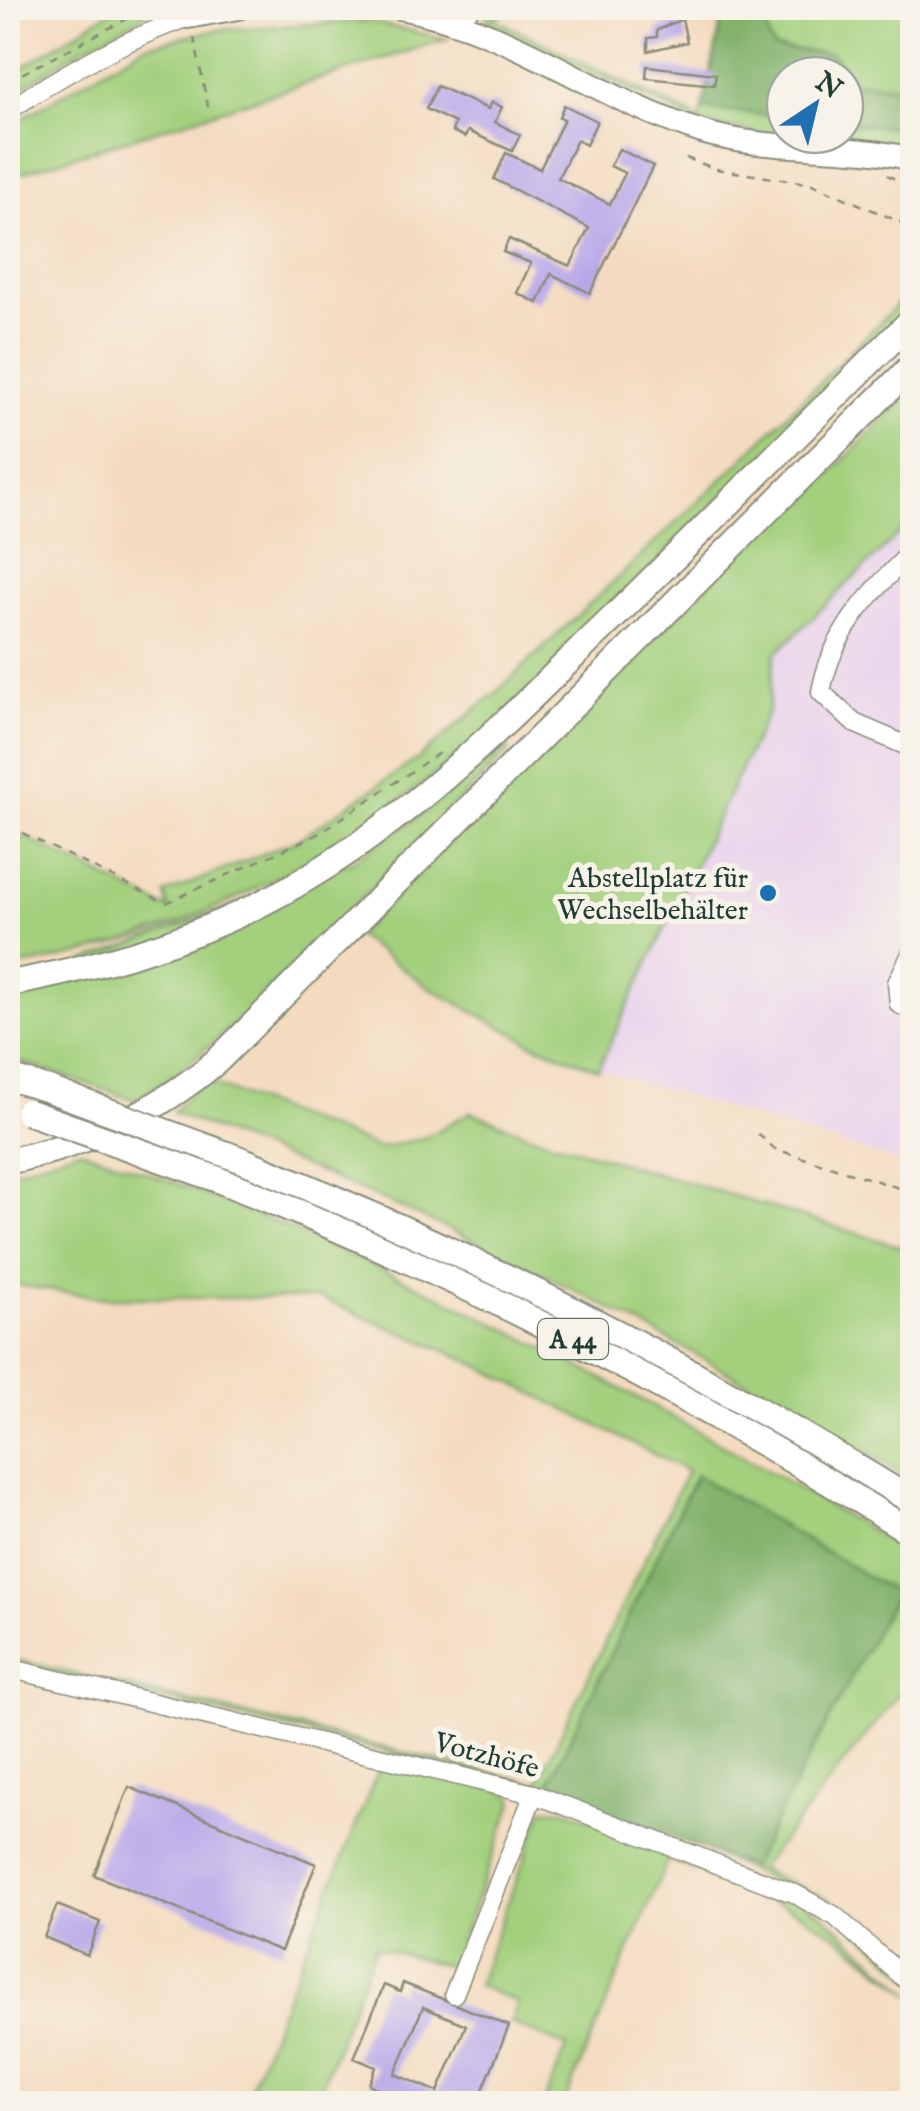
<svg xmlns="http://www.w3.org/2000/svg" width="920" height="2111" font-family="'IM FELL English',serif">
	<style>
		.built { fill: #e9d2ed }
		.green { fill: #a3d07d; stroke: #618658; stroke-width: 2.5 }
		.forest { fill: #82b26c; stroke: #507850; stroke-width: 2.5 }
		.building { fill: #b6a6ea; fill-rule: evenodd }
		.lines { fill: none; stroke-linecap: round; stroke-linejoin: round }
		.minor-casing { stroke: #8a8c7a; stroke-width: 21 }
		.major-casing { stroke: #8a8c7a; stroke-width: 26 }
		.highway-casing { stroke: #8a8c7a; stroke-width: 29 }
		.path { stroke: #8a8c7a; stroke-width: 2.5; stroke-dasharray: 8 8; stroke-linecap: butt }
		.minor { stroke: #fff; stroke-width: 18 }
		.major { stroke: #fff; stroke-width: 22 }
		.highway { stroke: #fff; stroke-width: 25 }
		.highway-bridge-casing { stroke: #8a8c7a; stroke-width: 29; stroke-linecap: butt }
		.highway-bridge { stroke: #fff; stroke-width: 25 }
		.poi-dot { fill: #1f6fb2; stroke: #f7f3e8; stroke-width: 4 }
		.labels { text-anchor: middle; stroke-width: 10; stroke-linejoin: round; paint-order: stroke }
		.shield { fill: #f7f3e8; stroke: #60746a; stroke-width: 2.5 }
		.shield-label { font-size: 25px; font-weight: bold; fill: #1f3d34 }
		.poi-label { font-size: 28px; fill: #1f3d34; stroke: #f7f3e8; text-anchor: end }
		.street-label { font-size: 28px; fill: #1f3d34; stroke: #f7f3e8 }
	</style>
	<rect width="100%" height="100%" fill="#f7f3e8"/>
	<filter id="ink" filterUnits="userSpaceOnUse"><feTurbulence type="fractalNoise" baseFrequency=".01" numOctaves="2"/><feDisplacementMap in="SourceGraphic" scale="20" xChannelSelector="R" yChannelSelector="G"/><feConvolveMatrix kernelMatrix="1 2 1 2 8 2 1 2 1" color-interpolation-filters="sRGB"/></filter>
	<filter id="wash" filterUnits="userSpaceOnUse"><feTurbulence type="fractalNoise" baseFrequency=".0048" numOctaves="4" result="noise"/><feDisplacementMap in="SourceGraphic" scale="40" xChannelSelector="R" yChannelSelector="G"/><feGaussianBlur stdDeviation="2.25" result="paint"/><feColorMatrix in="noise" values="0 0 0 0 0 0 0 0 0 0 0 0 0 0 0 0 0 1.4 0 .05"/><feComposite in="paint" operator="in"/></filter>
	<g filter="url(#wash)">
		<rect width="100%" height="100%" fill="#f4dbbf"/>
		<polygon class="built" points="912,521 912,1166 598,1069 768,712 775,654"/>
		<g class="green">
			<polygon points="115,8 149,8 139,19 81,49 8,97 8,77"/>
			<polygon points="491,8 523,8 492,18 700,119 703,109 785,117 785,135 845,135 845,123 912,129 912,152 870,140 805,142 700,123 492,26 486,20"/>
			<polygon points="770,8 912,8 912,87 853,82 833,54 774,48 767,34"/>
			<polygon points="367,21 447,39 8,177 8,127 144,46 216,30"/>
			<path d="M912 290V307C824 394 737 482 650 570 602 618 557 670 506 715 365 841 197 941 8 968V829L169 909 165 894 299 839 419 758 500 689 740 462Z"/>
			<polygon points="912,391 912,521 775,654 768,712 598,1069 533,1044 430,988 356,935 770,522 806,498"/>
			<polygon points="505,747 509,751 241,1018 176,1074 135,1100 8,1058 8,990 349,863 421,815"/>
			<path d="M204 1081 379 1148 423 1138 471 1112 527 1134 912 1250V1480C795 1410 677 1341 554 1280 429 1217 301 1164 172 1112Z"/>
			<path d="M79 1149C375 1247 645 1396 912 1555V1678L759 1869 830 1900 912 1974V1979L838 1912 708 1851 752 1867 695 1476 546 1789 8 1663V1658L537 1784 687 1471 465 1359 320 1298H105L8 1284V1172Z"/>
			<polygon points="54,1683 508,1791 514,1800 451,1967 375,1947 315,2103 272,2103 247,2094 380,1766 45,1689"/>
			<polygon points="543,1809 566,1810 799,1900 826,1917 912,1995 839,1937 796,1911 668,1859 564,2103 544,2103 567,2047 511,2023 518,2003 477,1985"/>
		</g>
		<g class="forest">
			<polygon points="724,8 770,8 767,33 774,48 833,54 853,82 912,87 912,129 845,123 845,75 785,75 785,117 703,109"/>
			<polygon points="696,1475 896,1593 751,1867 546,1789"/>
		</g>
		<g id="blocks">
			<g class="building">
				<polygon points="682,19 687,42 648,51 648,38 657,37 657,30"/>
				<polygon points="647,66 716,74 714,85 646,78"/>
				<polygon points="437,86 488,109 491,102 502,107 495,122 520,135 512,151 468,131 465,137 452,131 455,123 426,109"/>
				<polygon points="564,105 597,121 586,145 577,140 558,178 610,204 625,173 610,166 619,149 653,166 590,293 551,274 538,303 517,293 531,263 503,252 509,239 570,266 589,228 494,179 506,153 540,169 564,119 559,117"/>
				<polygon points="129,1787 316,1864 281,1951 94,1875"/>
				<polygon points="57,1905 100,1922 87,1955 44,1937"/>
				<path d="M403 1983 509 2026 477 2104H404L369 2084 376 2067 354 2058 384 1985 400 1992ZM423 2007 466 2025 438 2092 395 2074Z"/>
			</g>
		</g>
	</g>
	<g filter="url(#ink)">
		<use href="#blocks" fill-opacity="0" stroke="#8a8c7a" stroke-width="2.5"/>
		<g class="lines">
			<defs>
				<g id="minor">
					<polyline points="451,19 471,8"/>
					<path d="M8 111C66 71 122 41 188 17"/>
					<path d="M912 551C870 594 832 631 821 692L854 723 912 748"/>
					<polyline points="912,952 897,983 899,1004 912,1010"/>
					<polyline points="8,1668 534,1794 793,1893 835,1916 912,1985"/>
					<polyline points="454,1994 534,1794"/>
				</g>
				<g id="major">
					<polyline points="184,8 188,17 238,8"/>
					<path d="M400 8C515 29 596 99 702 132 772 153 842 142 912 159"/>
				</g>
				<g id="highway">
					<path d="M8 984C97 967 185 943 266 901 389 838 487 741 584 646 695 539 803 428 912 320"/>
					<polyline points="8,1077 50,1090"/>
					<path d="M242 1160C476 1254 699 1369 912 1501"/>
					<path d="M8 1161C87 1145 157 1112 218 1060L912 366"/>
					<path d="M217 1179C460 1275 691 1394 912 1533"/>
				</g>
			</defs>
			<use href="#minor" class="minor-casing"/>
			<use href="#major" class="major-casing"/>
			<use href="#highway" class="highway-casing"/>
			<g class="path">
				<polyline points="194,37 209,112"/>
				<polyline points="8,81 148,8"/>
				<polyline points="686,158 716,169 812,184 912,227"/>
				<polyline points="887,175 912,188"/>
				<polyline points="8,826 166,903 318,834 439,753"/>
				<polyline points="758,1134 775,1149 912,1192"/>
			</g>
			<use href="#minor" class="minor"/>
			<use href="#major" class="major"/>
			<use href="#highway" class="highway"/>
			<defs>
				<g id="highway-bridge">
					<polyline points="50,1090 242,1160"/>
					<polyline points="28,1112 217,1179"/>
				</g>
			</defs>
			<use href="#highway-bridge" class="highway-bridge-casing"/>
			<use href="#highway-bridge" class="highway-bridge"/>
		</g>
	</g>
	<circle class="poi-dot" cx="768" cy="893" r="10"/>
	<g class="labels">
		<rect class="shield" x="538" y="1319" width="70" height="40" rx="8"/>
		<g class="shield-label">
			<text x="573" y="1348">A 44</text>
		</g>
		<g class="poi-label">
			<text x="748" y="887">Abstellplatz für<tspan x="748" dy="32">Wechselbehälter</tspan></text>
		</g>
		<g class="street-label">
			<text transform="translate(487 1754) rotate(15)" y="10">Votzhöfe</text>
		</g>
	</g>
	<rect width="920" height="2111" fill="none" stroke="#f7f3e8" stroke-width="40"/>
	<g transform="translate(815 105) rotate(35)"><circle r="48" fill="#f7f3e8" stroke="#a1aaa0" stroke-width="2.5"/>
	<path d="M0-8L18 38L0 25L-18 38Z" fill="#1f6fb2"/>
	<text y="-15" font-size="28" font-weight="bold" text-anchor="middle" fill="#1f3d34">N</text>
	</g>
</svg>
